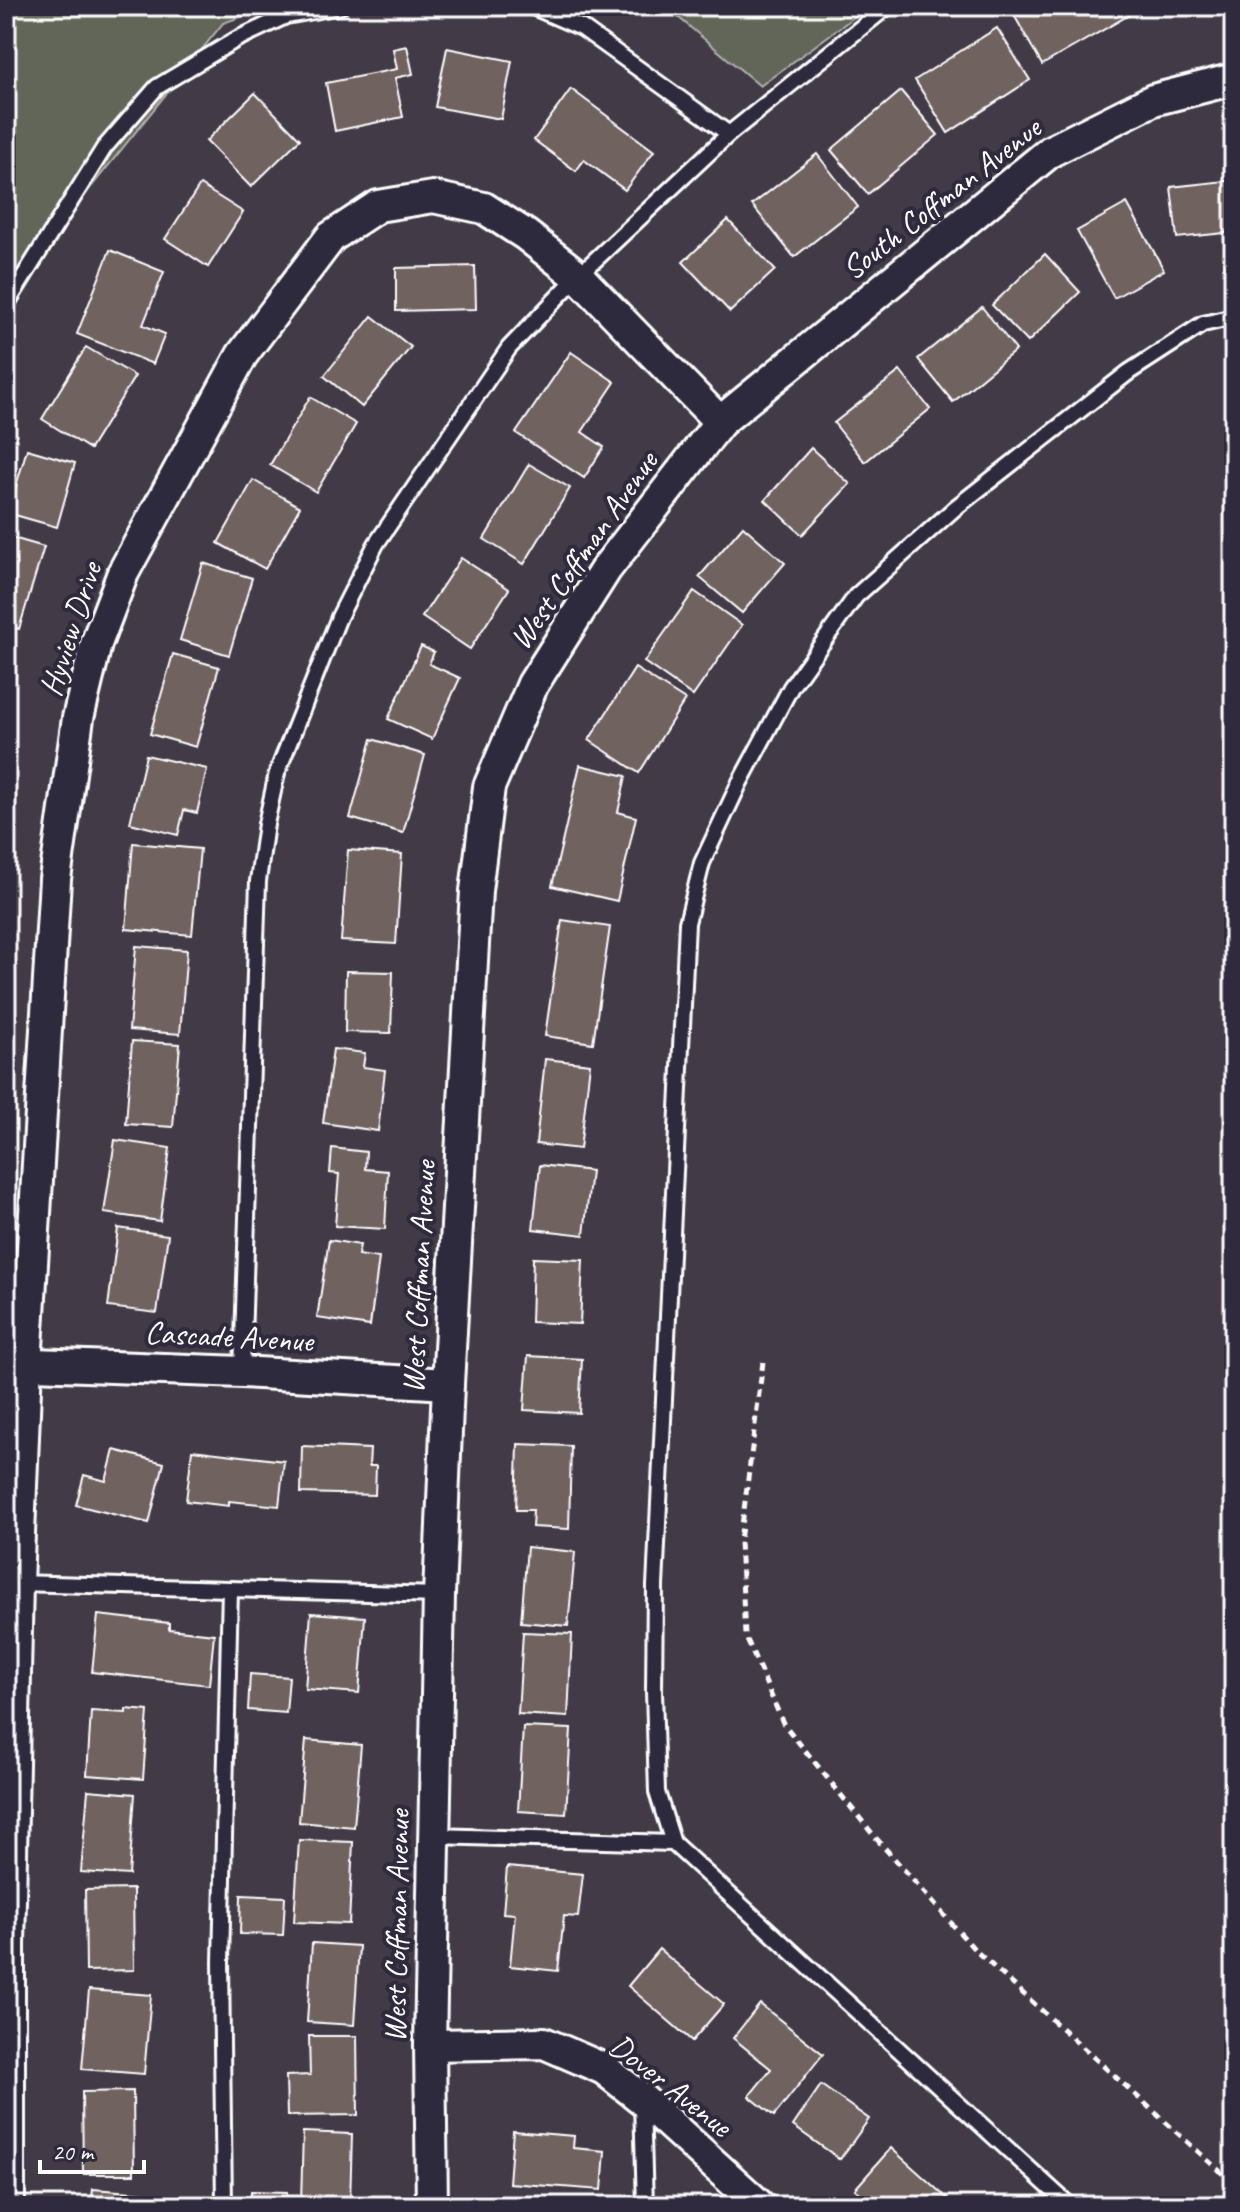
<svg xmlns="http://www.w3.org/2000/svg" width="1240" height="2212" font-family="Caveat,sans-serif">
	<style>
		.green { fill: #626658; stroke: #b0b2ac; stroke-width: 2 }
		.building { fill: #70625e; stroke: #fff; stroke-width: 2 }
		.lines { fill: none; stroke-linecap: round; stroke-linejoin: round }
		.service-casing { stroke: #fff; stroke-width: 20 }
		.minor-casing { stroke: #fff; stroke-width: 36 }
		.path { stroke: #fff; stroke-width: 5; stroke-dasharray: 8 6; stroke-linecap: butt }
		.service { stroke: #2f2a3d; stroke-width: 14 }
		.minor { stroke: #2f2a3d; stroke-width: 30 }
		.labels { text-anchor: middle; stroke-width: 8; stroke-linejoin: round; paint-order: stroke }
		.street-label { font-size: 32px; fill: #fff; stroke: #2f2a3d }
	</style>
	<rect width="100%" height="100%" fill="#423b47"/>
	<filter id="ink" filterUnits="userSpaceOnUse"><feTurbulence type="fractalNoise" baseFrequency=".0125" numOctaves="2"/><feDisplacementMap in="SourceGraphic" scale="16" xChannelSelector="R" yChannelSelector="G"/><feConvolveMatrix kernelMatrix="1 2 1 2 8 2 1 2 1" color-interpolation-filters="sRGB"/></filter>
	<g filter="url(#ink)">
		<g class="green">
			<polygon points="6,6 272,6 223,23 92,186 6,304"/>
			<polygon points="665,6 869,6 760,86"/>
		</g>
		<g class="building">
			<polygon points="1009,6 1124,6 1129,15 1042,65"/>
			<polygon points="997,28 1030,80 948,133 915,80"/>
			<polygon points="407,46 413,74 395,78 403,117 335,131 326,83 397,69 393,49"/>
			<polygon points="447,48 512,61 501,119 435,107"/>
			<polygon points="571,89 654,151 625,190 584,160 576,171 534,140"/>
			<polygon points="901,91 938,135 868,194 831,150"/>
			<polygon points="255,93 300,139 251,187 206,141"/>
			<polygon points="817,154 858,207 794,257 752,205"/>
			<polygon points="1234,180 1234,232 1177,238 1171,187"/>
			<polygon points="200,185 243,212 208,267 165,239"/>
			<polygon points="1127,203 1164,270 1114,298 1077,231"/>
			<polygon points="728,220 775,270 730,312 683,262"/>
			<polygon points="110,250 164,272 143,325 165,334 153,364 77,334"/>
			<polygon points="1045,254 1080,292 1028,342 992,305"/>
			<polygon points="475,266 476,309 396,311 396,268"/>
			<polygon points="982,307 1016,350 953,402 918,359"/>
			<polygon points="372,316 411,347 362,407 324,376"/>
			<polygon points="86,347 135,376 90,449 42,419"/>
			<polygon points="571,352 615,382 582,432 604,447 584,478 516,433"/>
			<polygon points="900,371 930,409 865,462 834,423"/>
			<polygon points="310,397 356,424 316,492 270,465"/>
			<polygon points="811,448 850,484 802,535 765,500"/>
			<polygon points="27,449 75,463 57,527 8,513"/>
			<polygon points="529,464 570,488 524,564 484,539"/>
			<polygon points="253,480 300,507 265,569 218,543"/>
			<polygon points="743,526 785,563 742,613 699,577"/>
			<polygon points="6,536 44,547 19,629 6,625"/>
			<polygon points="461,558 509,589 470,649 422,617"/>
			<polygon points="203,563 252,578 229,655 180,640"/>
			<polygon points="694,591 742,625 693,696 644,662"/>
			<polygon points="421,646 434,652 429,664 460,678 432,739 388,719"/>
			<polygon points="173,654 219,667 196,747 150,734"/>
			<polygon points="635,668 685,700 639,773 589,740"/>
			<polygon points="372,739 425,755 403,833 350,818"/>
			<polygon points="146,755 207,769 197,813 184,810 178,835 130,823"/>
			<polygon points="580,765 626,776 618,812 636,817 617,901 552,886"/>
			<polygon points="133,843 200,849 192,935 126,929"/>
			<polygon points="348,850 402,854 396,944 341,941"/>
			<polygon points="562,920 610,927 593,1043 545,1036"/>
			<polygon points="136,946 187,950 180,1034 129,1030"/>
			<polygon points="346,971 393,972 391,1033 345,1032"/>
			<polygon points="132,1041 180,1044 173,1127 126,1124"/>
			<polygon points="333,1049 365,1053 363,1067 385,1070 378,1131 323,1123"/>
			<polygon points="545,1059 590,1064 580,1149 536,1144"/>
			<polygon points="115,1140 170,1148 160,1221 104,1213"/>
			<polygon points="332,1148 366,1152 365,1169 388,1171 385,1229 335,1226 339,1174 330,1173"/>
			<polygon points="540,1165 591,1171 584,1235 533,1229"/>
			<polygon points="118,1228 168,1235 157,1313 108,1307"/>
			<polygon points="329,1240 360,1245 358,1255 379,1258 370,1326 317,1318"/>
			<polygon points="533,1258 583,1260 580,1324 531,1322"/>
			<polygon points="528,1356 582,1359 579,1413 524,1410"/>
			<polygon points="518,1444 571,1446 569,1529 532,1527 533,1510 516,1510"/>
			<polygon points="302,1446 370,1449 369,1466 376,1466 375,1495 301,1493"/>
			<polygon points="114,1450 164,1463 149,1523 76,1505 84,1475 106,1481"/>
			<polygon points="192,1450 284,1461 279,1506 229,1501 229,1506 186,1501"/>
			<polygon points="527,1547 575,1552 568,1626 521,1622"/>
			<polygon points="311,1613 365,1617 359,1693 305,1689"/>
			<polygon points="98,1615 169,1623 169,1629 214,1634 209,1685 92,1672"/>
			<polygon points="523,1632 572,1634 568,1717 518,1714"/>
			<polygon points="250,1674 289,1677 286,1713 248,1710"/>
			<polygon points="126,1709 148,1711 143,1779 87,1775 91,1711 126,1713"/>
			<polygon points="523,1727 571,1729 566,1814 518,1811"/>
			<polygon points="306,1740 361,1745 354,1827 299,1822"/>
			<polygon points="88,1790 135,1794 129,1875 81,1872"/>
			<polygon points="299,1840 353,1842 349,1924 294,1922"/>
			<polygon points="507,1867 583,1874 578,1917 564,1916 558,1971 510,1966 515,1914 503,1913"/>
			<polygon points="133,1889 134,1970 86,1971 85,1890"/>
			<polygon points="241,1895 285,1897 283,1935 240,1934"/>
			<polygon points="312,1943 359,1946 354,2025 307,2022"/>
			<polygon points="659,1949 724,2004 692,2041 628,1986"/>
			<polygon points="89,1990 151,1995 144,2074 82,2069"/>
			<polygon points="760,2004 823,2054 774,2116 749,2096 771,2069 733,2038"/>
			<polygon points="309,2036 357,2036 358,2115 287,2116 286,2076 310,2075"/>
			<polygon points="821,2085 869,2119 840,2159 793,2126"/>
			<polygon points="133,2091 134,2174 83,2174 82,2092"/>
			<polygon points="513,2131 574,2136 573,2148 605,2151 602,2190 509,2183"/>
			<polygon points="303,2132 352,2134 350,2204 301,2202"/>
			<polygon points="891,2148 949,2200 944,2206 874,2206 855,2189"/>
			<polygon points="93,2189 144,2193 143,2206 91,2206"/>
			<polygon points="251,2191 287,2192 286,2206 251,2206"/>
		</g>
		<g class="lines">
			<defs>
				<g id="service">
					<polyline points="531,6 582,28 729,134"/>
					<polyline points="6,305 104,148 157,87 237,39 286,16 341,6"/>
					<polyline points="242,1372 258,881 266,824 277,773 339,617 376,544 509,348 578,276 729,134 888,6"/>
					<polyline points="17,1583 439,1595"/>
					<polyline points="434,1836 673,1843"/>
					<polyline points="642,2102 645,2206"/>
					<polyline points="224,2206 221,1962 230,1589"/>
					<polyline points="1070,2206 673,1843 657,1792 654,1691 655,1586 687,923 702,863 740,782 791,687 856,596 955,508 1129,372 1203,324 1234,317"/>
				</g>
				<g id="minor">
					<polyline points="8,1363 242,1372 448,1384"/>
					<polyline points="430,2045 544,2043 604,2069 642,2099 760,2206"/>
					<polyline points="9,2206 9,1945 17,1583 26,1364 55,879 78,718 96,644 123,573 242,355 331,237 378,206 433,197 484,208 526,235 578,276 720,422"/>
					<polyline points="432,2206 430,2045 439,1595 448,1384 476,891 489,787 533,684 606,569 720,422 1051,151 1153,100 1234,79"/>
				</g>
			</defs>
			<use href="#service" class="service-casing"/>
			<use href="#minor" class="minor-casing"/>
			<polyline class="path" points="763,1362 740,1541 745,1635 783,1723 875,1837 976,1951 1234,2184"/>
			<use href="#service" class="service"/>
			<use href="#minor" class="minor"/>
		</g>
	</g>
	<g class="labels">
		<g class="street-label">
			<text transform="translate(941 198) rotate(-38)" y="11">South Coffman Avenue</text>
			<text transform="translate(583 550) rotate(-55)" y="11">West Coffman Avenue</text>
			<text transform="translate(70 629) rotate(-72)" y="11">Hyview Drive</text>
			<text transform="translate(418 1277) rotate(-87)" y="11">West Coffman Avenue</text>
			<text transform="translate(229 1336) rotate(3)" y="11">Cascade Avenue</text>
			<text transform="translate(396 1926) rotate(-89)" y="11">West Coffman Avenue</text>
			<text transform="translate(671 2085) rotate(38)" y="11">Dover Avenue</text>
		</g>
	</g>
	<rect width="1240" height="2212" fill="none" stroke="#2f2a3d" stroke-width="32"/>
	<rect x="16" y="16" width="1208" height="2180" fill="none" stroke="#fff" stroke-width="3" filter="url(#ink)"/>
	<path d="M40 2160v12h104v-12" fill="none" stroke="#ffffff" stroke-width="4"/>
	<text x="52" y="2160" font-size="24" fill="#ffffff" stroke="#2f2a3d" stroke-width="6" paint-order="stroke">20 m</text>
</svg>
